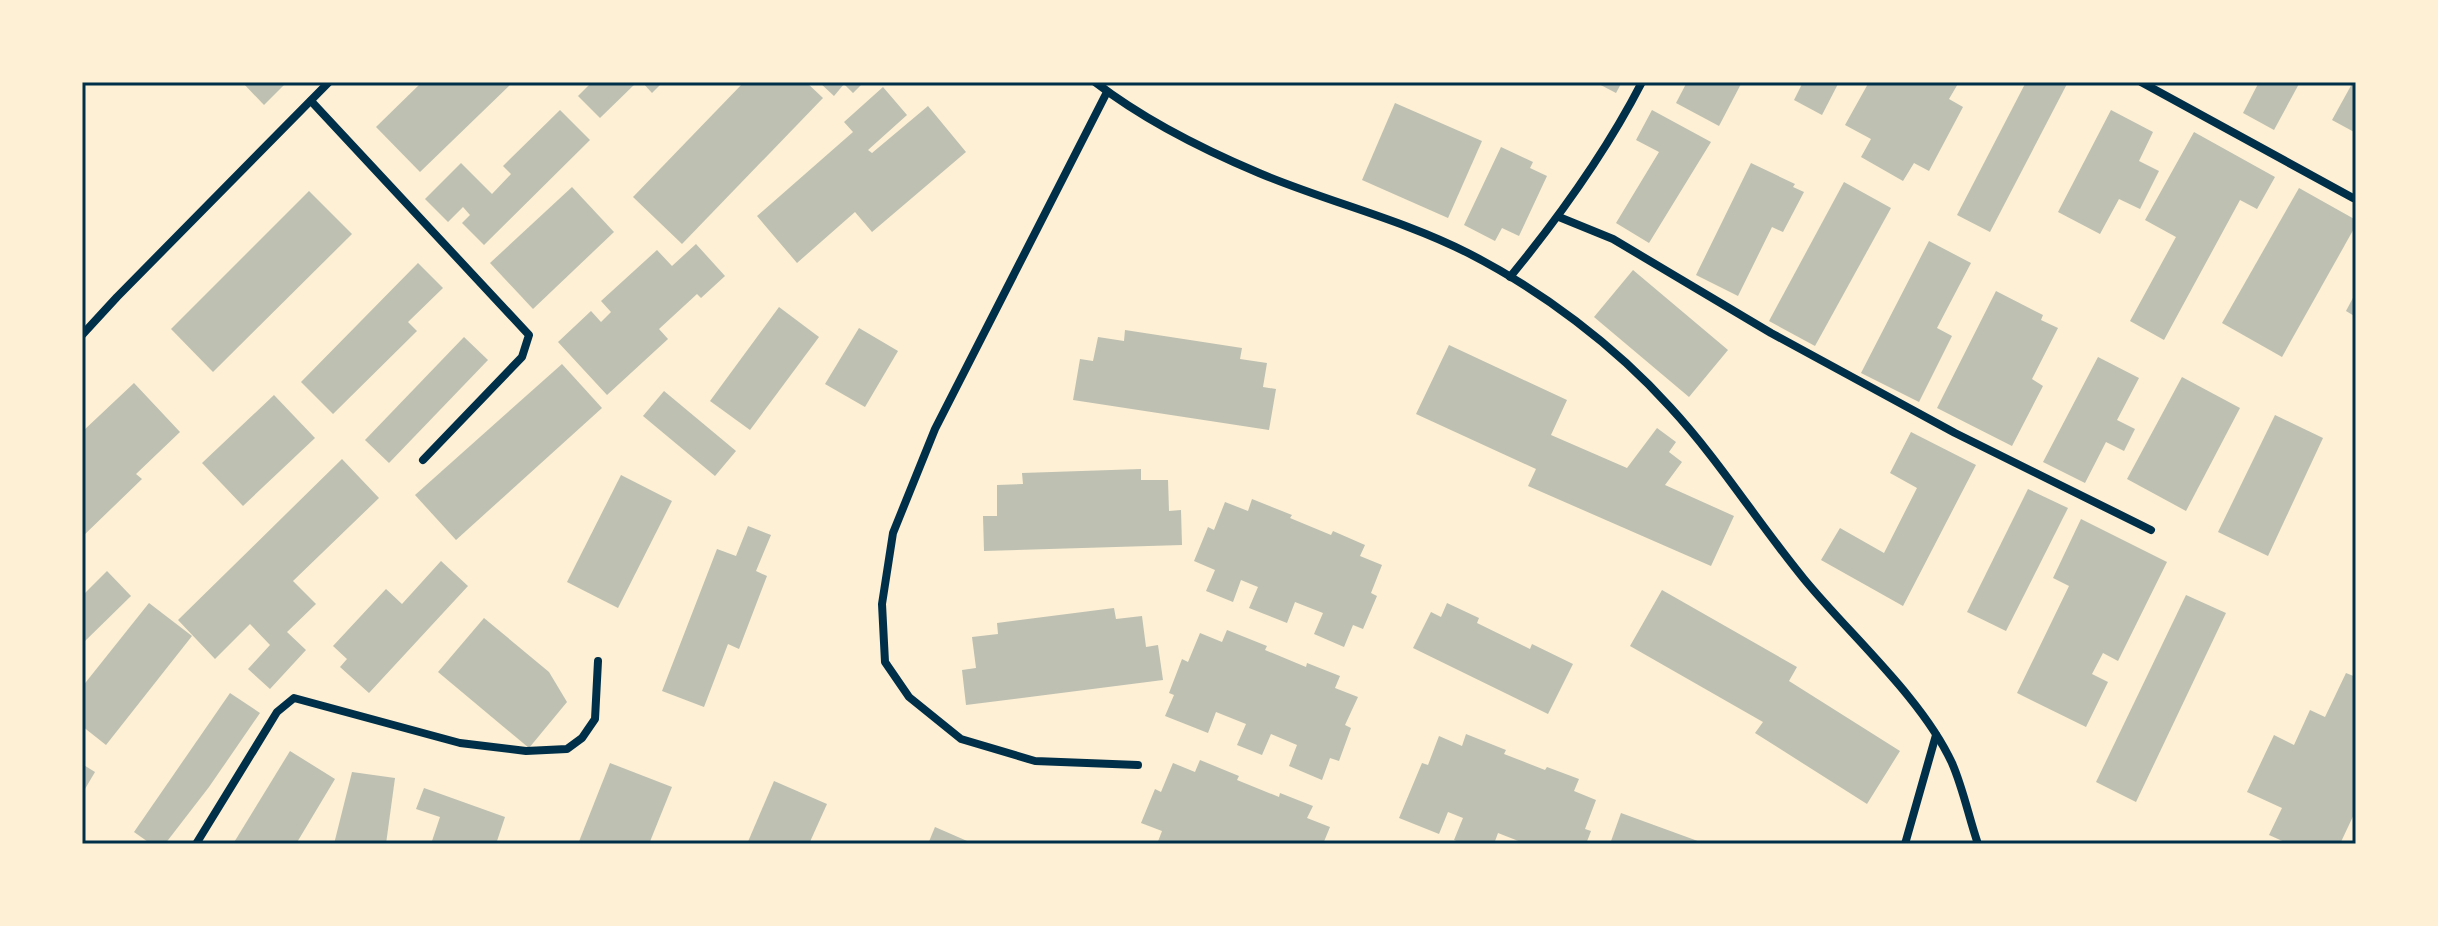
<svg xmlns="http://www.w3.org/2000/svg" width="2438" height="926" font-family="'Alegreya Sans',sans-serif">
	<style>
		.building { fill: #bec0b2 }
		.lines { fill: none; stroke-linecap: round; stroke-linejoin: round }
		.minor { stroke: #003049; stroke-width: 8 }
		.neatline { fill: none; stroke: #003049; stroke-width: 3 }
	</style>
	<rect width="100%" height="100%" fill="#fdf0d5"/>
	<g class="building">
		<polygon points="242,82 287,82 264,105"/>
		<polygon points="422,82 513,82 420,172 376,127"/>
		<polygon points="592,82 637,82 600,118 578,96"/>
		<polygon points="642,82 663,82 652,93"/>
		<polygon points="744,82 806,82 823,98 682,244 633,197"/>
		<polygon points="819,82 864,82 853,93 844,84 834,96"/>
		<polygon points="1595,82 1622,82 1616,93"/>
		<polygon points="1687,82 1742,82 1719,126 1676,103"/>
		<polygon points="1803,82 1839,82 1822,115 1794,100"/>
		<polygon points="1869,82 1959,82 1949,99 1963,107 1929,171 1914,163 1903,181 1861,157 1871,139 1845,125"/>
		<polygon points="2026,82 2068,82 1990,232 1957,215"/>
		<polygon points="2259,82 2300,82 2274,130 2243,113"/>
		<polygon points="2353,82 2356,82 2356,133 2332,120"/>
		<polygon points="883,87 907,115 868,150 872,153 928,106 966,152 872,232 855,212 797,263 757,216 853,132 844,122"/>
		<polygon points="1395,103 1482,141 1448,218 1362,180"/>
		<polygon points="560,110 590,140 484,245 462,223 470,215 463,207 448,222 425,199 461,163 492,194 511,174 503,166"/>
		<polygon points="1652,110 1711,142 1649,243 1616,223 1659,152 1636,140"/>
		<polygon points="2111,110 2153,132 2139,161 2159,171 2140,209 2119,199 2100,234 2058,212"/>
		<polygon points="2194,132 2275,177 2257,209 2240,200 2164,340 2130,321 2176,237 2145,220"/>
		<polygon points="1501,147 1533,162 1530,168 1547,176 1519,236 1502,228 1495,241 1464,225"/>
		<polygon points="1751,163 1795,184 1793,187 1804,192 1783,232 1772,227 1738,296 1696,275"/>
		<polygon points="1844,182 1891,208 1815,346 1769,321"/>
		<polygon points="572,187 614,232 533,309 490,263"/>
		<polygon points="2299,188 2356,220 2356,225 2282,357 2222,323"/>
		<polygon points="309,191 352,234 213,372 171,329"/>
		<polygon points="1929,241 1971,263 1937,328 1952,336 1919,402 1861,373"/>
		<polygon points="696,244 725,276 701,298 697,294 659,329 668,339 607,395 558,342 591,311 601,322 611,312 601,301 657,250 672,266"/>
		<polygon points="418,263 443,288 408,322 417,331 333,414 301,382"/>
		<polygon points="1633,270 1728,350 1689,397 1594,317"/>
		<polygon points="1996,291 2043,315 2041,320 2058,328 2032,379 2043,386 2012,446 1937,408"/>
		<polygon points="2356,292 2356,317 2346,311"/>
		<polygon points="779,307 819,337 750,430 710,401"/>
		<polygon points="859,328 898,351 865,407 825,384"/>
		<polygon points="1125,330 1242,348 1240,359 1267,363 1263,387 1276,389 1269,430 1073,400 1080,359 1093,361 1098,337 1124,341"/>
		<polygon points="464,337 488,360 389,463 365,440"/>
		<polygon points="1449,345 1567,400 1551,435 1627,468 1657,428 1676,442 1669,452 1682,462 1665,485 1734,516 1711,566 1528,486 1536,469 1416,414"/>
		<polygon points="2098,357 2139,378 2117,420 2135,429 2124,451 2106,442 2085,483 2043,462"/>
		<polygon points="562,364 602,408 456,540 415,495"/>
		<polygon points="2182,377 2240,408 2186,511 2127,479"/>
		<polygon points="134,383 180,432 136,474 142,479 82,537 82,432"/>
		<polygon points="664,391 736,451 715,476 643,416"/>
		<polygon points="274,395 315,438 243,506 202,463"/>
		<polygon points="2275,415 2323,438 2268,556 2218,532"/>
		<polygon points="1911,432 1976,465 1903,606 1821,560 1840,528 1884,553 1917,488 1890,473"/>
		<polygon points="342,459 379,498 293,581 316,604 287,632 306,650 270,689 248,669 270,645 250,624 215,659 178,620"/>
		<polygon points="1141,469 1141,480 1168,480 1169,511 1181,510 1182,545 984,551 983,516 997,516 997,485 1023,484 1022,473"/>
		<polygon points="621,475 672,501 618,608 567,582"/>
		<polygon points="2028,489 2068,508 2006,631 1967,612"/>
		<polygon points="1252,499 1292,515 1290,518 1331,535 1333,531 1365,545 1360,556 1382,565 1371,593 1377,596 1363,629 1353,625 1344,647 1314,634 1323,613 1295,602 1287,623 1249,608 1258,587 1241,580 1233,602 1206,591 1215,570 1194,561 1208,527 1214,530 1225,502 1248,511"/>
		<polygon points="2081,519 2167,562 2118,661 2103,653 2092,674 2108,682 2086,727 2017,693 2069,586 2053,578"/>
		<polygon points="748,526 771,535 756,571 767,576 739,649 728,644 704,707 662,691 717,549 736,556"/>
		<polygon points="441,561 468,586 369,693 340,667 347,659 333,646 386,589 402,604"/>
		<polygon points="107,571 131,596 82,644 82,596"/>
		<polygon points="1662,590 1797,667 1789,681 1900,751 1867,804 1755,733 1763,722 1630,646"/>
		<polygon points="2186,595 2226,613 2136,802 2096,782"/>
		<polygon points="149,603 192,636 106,745 82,726 82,687"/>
		<polygon points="1447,603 1479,618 1477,623 1530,649 1532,644 1573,664 1548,714 1413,648 1431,612 1441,617"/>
		<polygon points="1114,608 1116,619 1142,616 1146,647 1158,645 1163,680 966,705 962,670 976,668 972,637 998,634 997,623"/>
		<polygon points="484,618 549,672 567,702 529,748 438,672"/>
		<polygon points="1227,630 1267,646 1265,650 1306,667 1307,663 1340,676 1335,688 1358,697 1345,725 1351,728 1339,761 1330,758 1322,780 1289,766 1297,745 1271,734 1262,755 1237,745 1246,724 1216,712 1208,733 1165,716 1174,695 1169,693 1182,659 1188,662 1200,633 1222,642"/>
		<polygon points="2346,673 2356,677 2356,810 2340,844 2289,844 2269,835 2282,808 2247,792 2274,735 2294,745 2310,710 2325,717"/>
		<polygon points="230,693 260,713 209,787 165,844 151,844 134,832"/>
		<polygon points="1466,734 1506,750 1504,754 1545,770 1547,767 1579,779 1574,791 1596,800 1585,829 1591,831 1586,844 1520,844 1521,842 1498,833 1494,844 1464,844 1454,840 1463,818 1448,812 1439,834 1399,818 1422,763 1428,765 1439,736 1462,746"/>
		<polygon points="290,751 335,779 296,844 233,844"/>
		<polygon points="1200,760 1239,776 1237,780 1279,797 1280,793 1313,806 1307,818 1330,827 1323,844 1157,844 1162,831 1141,823 1155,789 1161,792 1173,763 1195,772"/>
		<polygon points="610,763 672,787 649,844 578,844"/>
		<polygon points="82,764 95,772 82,794"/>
		<polygon points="352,772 395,778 386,844 334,844"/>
		<polygon points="774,781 827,804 809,844 747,844"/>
		<polygon points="424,788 505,817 496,844 431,844 440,817 416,809"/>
		<polygon points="1621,813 1706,844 1610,844"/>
		<polygon points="935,827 974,844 928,844"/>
	</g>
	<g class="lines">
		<g class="minor">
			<path d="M1095 82C1144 120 1202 149 1259 173 1328 202 1401 219 1468 253 1542 291 1614 345 1670 407 1719 460 1758 523 1804 579 1850 635 1922 698 1952 763 1963 788 1969 818 1978 844"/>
			<polyline points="2141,82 2353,198"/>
			<polyline points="1107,92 935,429 893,533 882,604 885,662 909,697 961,739 1035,761 1138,765"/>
			<polyline points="311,101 529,335 522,357 423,460"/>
			<polyline points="1559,217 1613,239 1771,333 1955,433 2151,530"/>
			<path d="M1510 277C1560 216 1606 152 1642 82"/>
			<polyline points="82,335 117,297 329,82"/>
			<polyline points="196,844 277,712 294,698 460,743 526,751 567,749 582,738 595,719 598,661"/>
			<polyline points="1905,844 1936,735"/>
		</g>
	</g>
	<rect width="2438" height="926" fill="none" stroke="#fdf0d5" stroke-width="168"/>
	<rect x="84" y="84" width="2270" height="758" class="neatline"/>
</svg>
